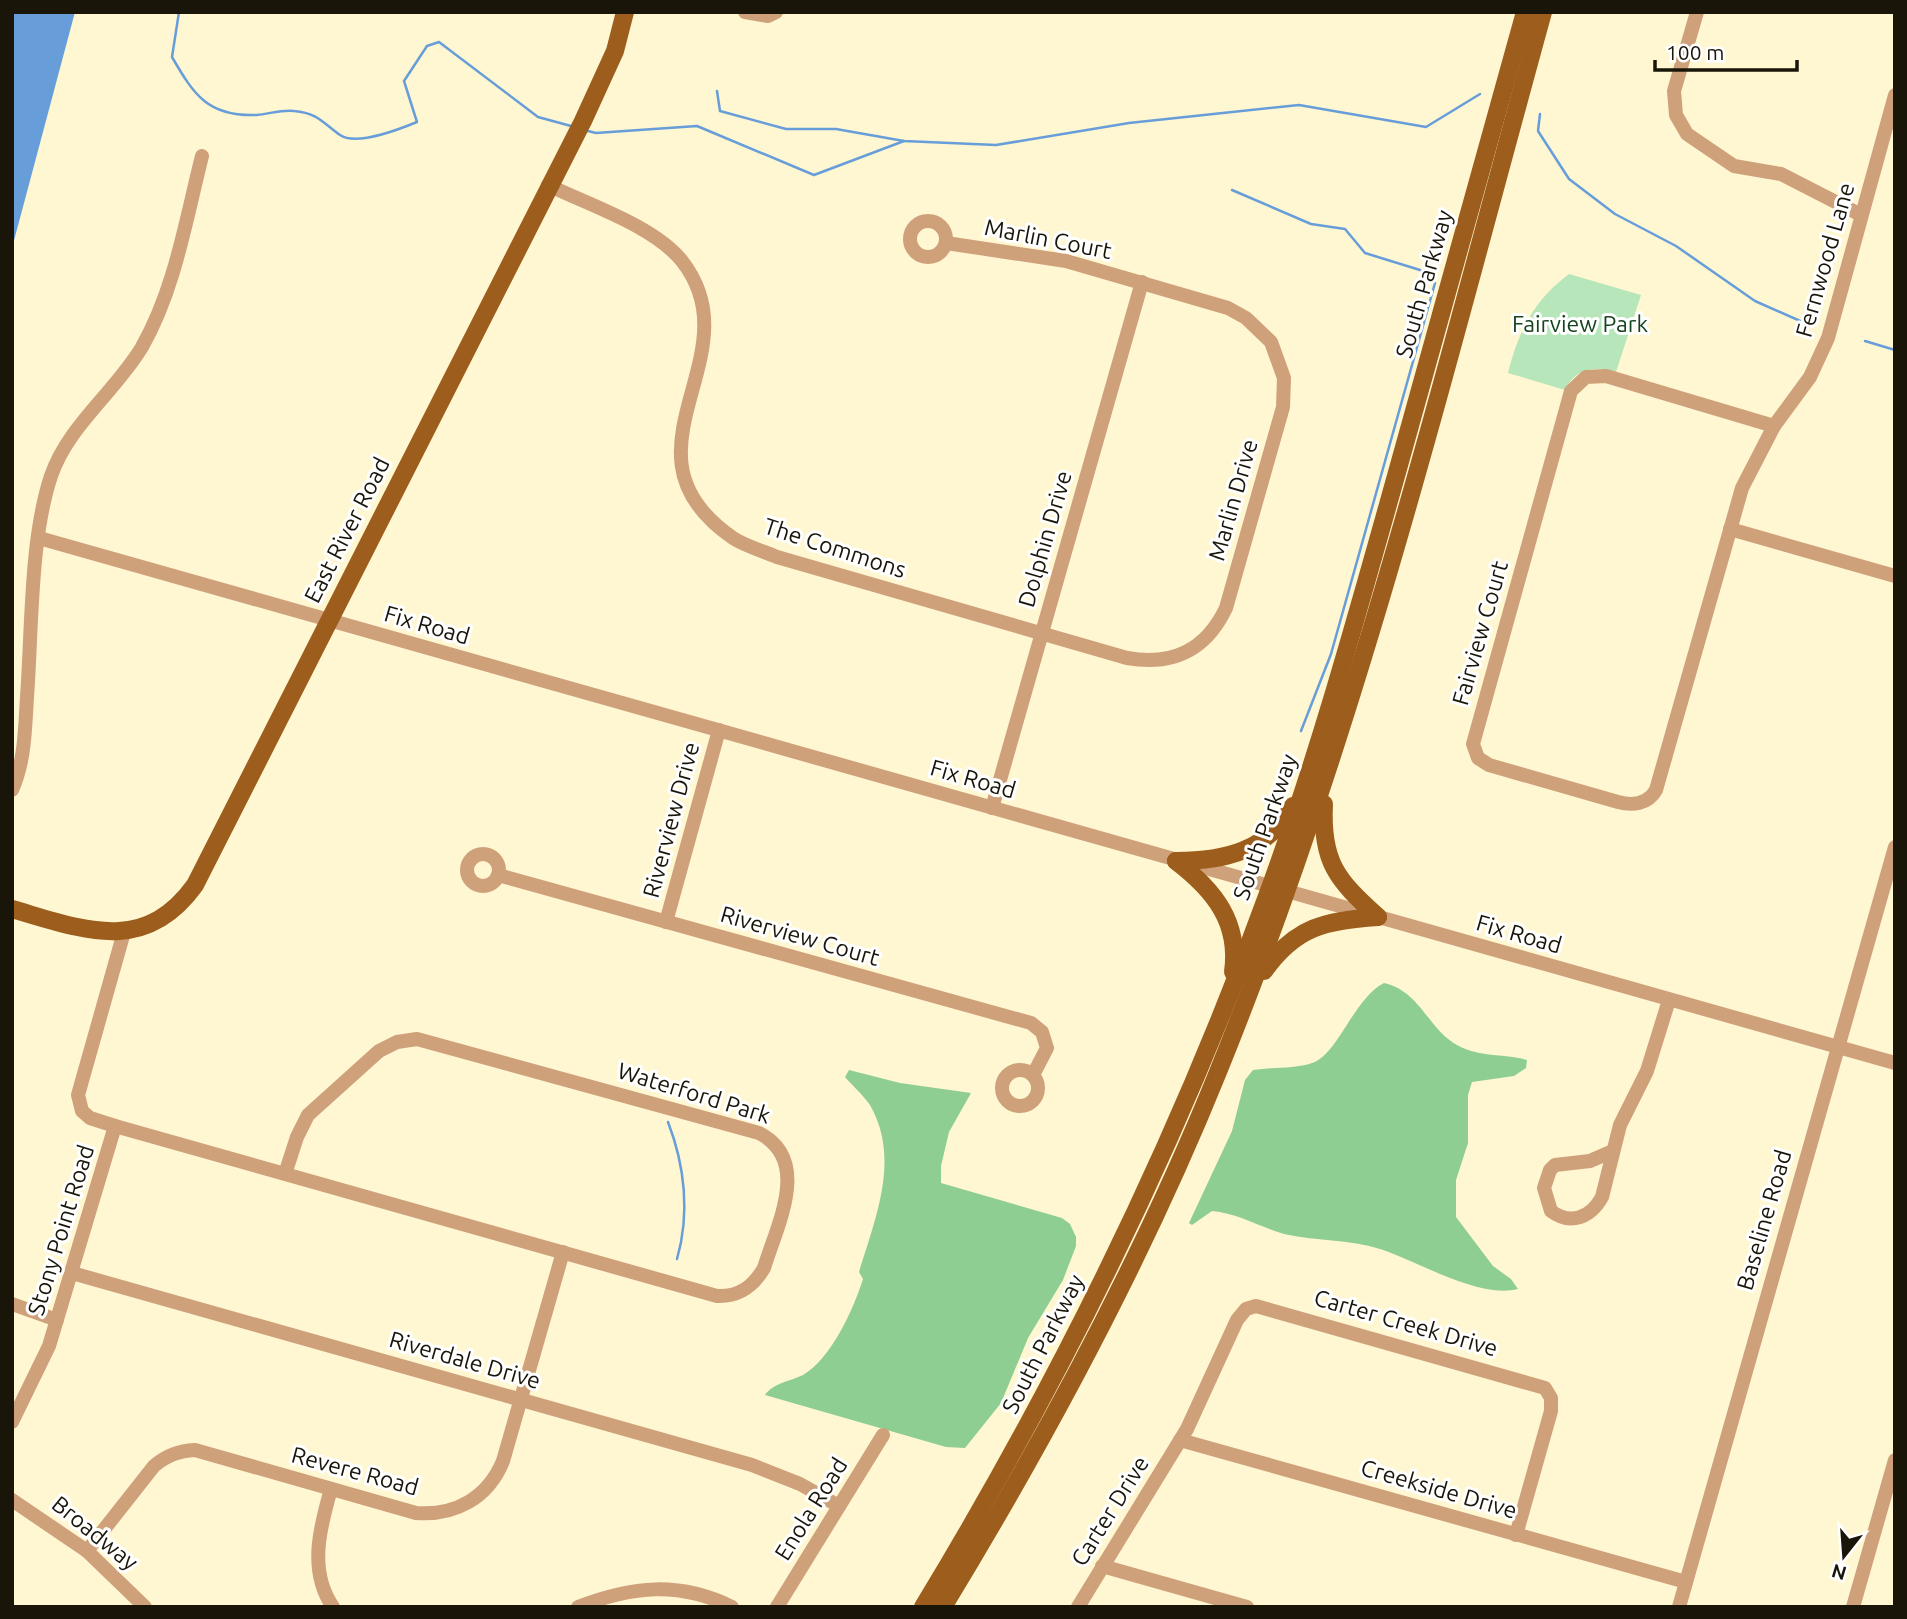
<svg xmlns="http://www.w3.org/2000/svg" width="1907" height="1619" font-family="Ubuntu,sans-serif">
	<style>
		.green { fill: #b7e6ba }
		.forest { fill: #8ece93 }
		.water { fill: #679ed9 }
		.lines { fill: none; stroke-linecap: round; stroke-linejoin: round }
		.stream { stroke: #679ed9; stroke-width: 2.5 }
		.minor { stroke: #cfa17b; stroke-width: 14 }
		.major { stroke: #9d5d1c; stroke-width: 18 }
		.labels { text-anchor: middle; stroke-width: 6; stroke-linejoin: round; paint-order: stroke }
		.street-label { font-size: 23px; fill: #191609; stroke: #fff }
		.park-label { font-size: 23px; fill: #16441e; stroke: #fff }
	</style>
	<rect width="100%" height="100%" fill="#fff6d2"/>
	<path class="green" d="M1569 274 1641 295 1616 372C1595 367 1576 367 1565 390L1508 373C1518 332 1534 300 1569 274Z"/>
	<g class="forest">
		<path d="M1384 983C1420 991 1428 1029 1457 1045 1480 1058 1503 1053 1527 1060L1526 1068 1514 1076 1472 1082 1468 1095V1143L1456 1180V1217L1493 1266 1511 1279 1518 1289C1478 1299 1418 1261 1380 1249 1349 1239 1315 1241 1284 1234 1260 1227 1237 1213 1212 1211L1192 1225 1189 1223 1232 1131 1245 1080 1253 1070C1271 1067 1295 1069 1312 1063 1338 1055 1353 999 1384 983Z"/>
		<path d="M849 1070 900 1083 971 1093 949 1132 941 1166V1183L1062 1218 1070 1224 1076 1237V1246L1063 1280 1028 1338 1001 1403 965 1448 946 1447 765 1395C773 1383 791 1381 803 1375 831 1359 854 1308 863 1279L859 1272C875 1219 901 1159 870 1105 863 1095 853 1086 845 1077Z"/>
	</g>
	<polygon class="water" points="12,12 75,12 12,248"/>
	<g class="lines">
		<g class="stream">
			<path d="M179 12 172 57C194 95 208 117 257 115 269 114 283 109 294 111 318 113 323 123 340 135 356 146 400 129 417 122L404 81 427 46 439 42 538 117 571 126"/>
			<polyline points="717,91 720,111 786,129 836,129 904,141 996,145 1129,123 1299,105 1426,127 1480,94"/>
			<polyline points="1540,114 1538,131 1569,179 1615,214 1676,246 1755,301 1807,324"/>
			<polyline points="588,131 596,133 697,126 814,175 904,141"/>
			<polyline points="1232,190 1311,224 1345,229 1365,253 1420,270 1435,283 1331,654 1301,731"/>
			<polyline points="1865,341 1895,350"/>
			<path d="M668 1122C685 1166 690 1214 677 1259"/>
		</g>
		<g class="minor">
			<polyline points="745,12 768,16 776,12"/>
			<polyline points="1697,12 1674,91 1676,115 1687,134 1734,166 1781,174 1861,215"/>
			<path d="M548 185C589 205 654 226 682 261 757 357 608 452 733 538 745 546 763 551 777 557L1127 658C1173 666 1206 650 1226 608L1283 407 1284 378 1271 342 1246 318 1228 308 1066 261 946 243"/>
			<circle cx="928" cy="239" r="18"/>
			<path d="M1606 376 1774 426 1742 488 1656 790C1648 804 1633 806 1618 802L1489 765 1478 758 1473 744 1571 391 1586 377Z"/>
			<polyline points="1774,426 1810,377 1828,338 1895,95"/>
			<polyline points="1730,529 1895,576"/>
			<polyline points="39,538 1895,1063"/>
			<path d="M12 790C25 761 25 729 27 697 32 629 30 539 51 476 68 426 115 392 142 347 175 289 186 219 202 156"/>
			<polyline points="992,808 1142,282"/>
			<circle cx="483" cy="870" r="16"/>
			<polyline points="498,875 1031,1023 1042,1032 1047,1048 1033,1075"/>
			<polyline points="666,922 719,730"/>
			<path d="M124 932 78 1095 82 1111 90 1118 115 1126 717 1296C739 1297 753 1287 764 1268 777 1225 812 1160 759 1133L417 1039 397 1042 379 1051 308 1115 297 1137 285 1174"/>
			<circle cx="1020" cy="1088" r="18"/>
			<path d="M1613 1151 1590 1161 1555 1165 1550 1170 1544 1188 1551 1211C1571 1226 1591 1217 1602 1197L1620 1125 1647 1071 1669 1000"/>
			<polyline points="72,1273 752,1465 800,1484 839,1506"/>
			<polyline points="12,1304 57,1320"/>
			<polyline points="12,1422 49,1346 115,1126"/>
			<polyline points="1180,1440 1686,1582"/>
			<path d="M331 1489C320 1527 308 1571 333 1607"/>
			<polyline points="12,1500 87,1551 145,1607"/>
			<path d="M87 1551 154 1466C167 1455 179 1451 195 1450L416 1513C455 1516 488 1498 503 1461L563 1252"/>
			<polyline points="1102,1566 1247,1607"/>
			<path d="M578 1607C632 1586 679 1581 732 1607"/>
			<polyline points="777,1607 883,1435"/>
			<polyline points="1078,1607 1187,1429 1237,1320 1246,1309 1256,1306 1545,1388 1551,1398 1551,1411 1516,1535"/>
			<polyline points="1679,1607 1895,847"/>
			<polyline points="1853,1607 1895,1460"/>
		</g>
		<g class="major">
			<path d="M1324 804C1321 862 1337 880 1378 917"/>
			<path d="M1176 861C1225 861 1267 851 1293 806"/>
			<path d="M1176 861C1214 890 1240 922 1233 972"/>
			<path d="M12 909C82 929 144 956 195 885L583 121 615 51 625 12"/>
			<path d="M1264 971C1296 926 1325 921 1378 917"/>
			<path d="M923 1607C1062 1378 1179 1139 1270 888 1319 753 1357 615 1396 476 1439 322 1482 167 1525 12"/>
			<path d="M943 1607C1047 1436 1143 1258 1218 1072 1357 729 1445 368 1543 12"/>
		</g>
	</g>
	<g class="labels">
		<g class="street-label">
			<text transform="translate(1048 239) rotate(11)" y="8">Marlin Court</text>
			<text transform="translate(1825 260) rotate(-74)" y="8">Fernwood Lane</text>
			<text transform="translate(1424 284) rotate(-74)" y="8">South Parkway</text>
			<text transform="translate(1233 500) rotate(-74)" y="8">Marlin Drive</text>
			<text transform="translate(347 530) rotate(-63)" y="8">East River Road</text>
			<text transform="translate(1045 539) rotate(-74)" y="8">Dolphin Drive</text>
			<text transform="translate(835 548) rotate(18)" y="8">The Commons</text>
			<text transform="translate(427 625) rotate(16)" y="8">Fix Road</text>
			<text transform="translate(1480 633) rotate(-74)" y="8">Fairview Court</text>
			<text transform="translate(973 779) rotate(16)" y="8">Fix Road</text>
			<text transform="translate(671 820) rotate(-75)" y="8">Riverview Drive</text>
			<text transform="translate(1265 827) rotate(-71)" y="8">South Parkway</text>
			<text transform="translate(1519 934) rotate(16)" y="8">Fix Road</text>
			<text transform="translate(800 936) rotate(16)" y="8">Riverview Court</text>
			<text transform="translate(694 1093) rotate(17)" y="8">Waterford Park</text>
			<text transform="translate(1764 1220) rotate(-74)" y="8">Baseline Road</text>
			<text transform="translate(61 1230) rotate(-73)" y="8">Stony Point Road</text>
			<text transform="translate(1406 1323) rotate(16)" y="8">Carter Creek Drive</text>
			<text transform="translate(1043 1344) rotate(-63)" y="8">South Parkway</text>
			<text transform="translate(465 1360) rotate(16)" y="8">Riverdale Drive</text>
			<text transform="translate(355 1471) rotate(15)" y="8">Revere Road</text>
			<text transform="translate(1439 1489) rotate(16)" y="8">Creekside Drive</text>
			<text transform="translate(811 1509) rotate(-58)" y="8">Enola Road</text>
			<text transform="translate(1110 1511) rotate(-58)" y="8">Carter Drive</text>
			<text transform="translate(95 1533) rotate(39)" y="8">Broadway</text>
		</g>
		<g class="park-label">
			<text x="1580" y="332">Fairview Park</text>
		</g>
	</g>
	<rect width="1907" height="1619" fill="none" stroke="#191609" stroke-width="28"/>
	<g transform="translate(1844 1556) rotate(197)" stroke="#ffffff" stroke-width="5" paint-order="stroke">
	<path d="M0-5L12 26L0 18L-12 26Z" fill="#191609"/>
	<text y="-10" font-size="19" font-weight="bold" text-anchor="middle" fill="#191609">N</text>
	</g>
	<path d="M1655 60v10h142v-10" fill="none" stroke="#191609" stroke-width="3.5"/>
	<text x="1666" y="60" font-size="21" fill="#191609" stroke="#ffffff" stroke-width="5" paint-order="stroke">100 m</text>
</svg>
